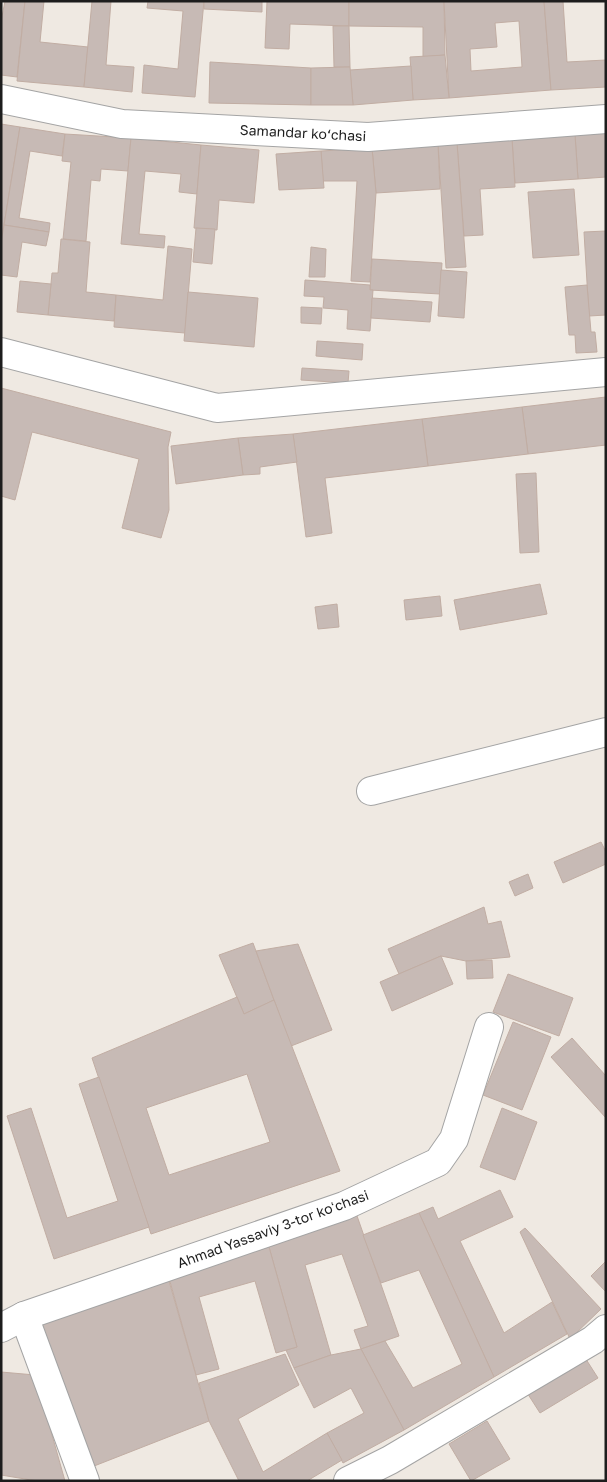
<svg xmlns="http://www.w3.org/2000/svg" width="607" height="1482" font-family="'Golos Text',sans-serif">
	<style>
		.building { fill: #c7bab5; stroke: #c1ada3; fill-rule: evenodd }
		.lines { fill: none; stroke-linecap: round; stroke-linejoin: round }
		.minor-casing { stroke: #a4a4a4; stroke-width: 30 }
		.minor { stroke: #fff; stroke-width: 28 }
		.labels { text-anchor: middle; stroke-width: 4.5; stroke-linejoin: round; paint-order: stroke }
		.street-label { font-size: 14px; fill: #1d1d1d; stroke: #fff }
	</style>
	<rect width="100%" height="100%" fill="#efe9e2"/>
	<g class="building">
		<polygon points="5,1 25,1 17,77 1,75 1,22"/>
		<polygon points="25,1 44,1 40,42 88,47 84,87 17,81"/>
		<polygon points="92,1 111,1 106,65 134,67 132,92 84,87"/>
		<polygon points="148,1 204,1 195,97 142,93 144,65 178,69 183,11 147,8"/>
		<polygon points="204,1 262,1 262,12 204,9"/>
		<polygon points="267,1 349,1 349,26 290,24 289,49 265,48"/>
		<polygon points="349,1 444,1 445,55 423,57 423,27 349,26"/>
		<path d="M444 1H544L551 90 449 98ZM519 21 522 67 471 71 470 49 497 47 495 23Z"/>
		<polygon points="544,1 563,1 567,62 606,60 606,87 551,90"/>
		<polygon points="333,26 349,26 350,67 334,67"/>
		<polygon points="445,55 449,98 413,100 410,57"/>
		<polygon points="210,62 311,68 311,105 209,103"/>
		<polygon points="411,66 413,100 353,105 350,70"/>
		<polygon points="350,67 353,105 311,105 311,68"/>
		<polygon points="1,124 20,127 1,243"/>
		<polygon points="20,127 65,134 62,156 30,151 19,218 50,223 49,232 4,225"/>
		<polygon points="606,133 606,177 578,179 575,135"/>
		<polygon points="65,134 131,138 128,171 101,169 100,181 91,180 86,241 63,239 71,162 62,161"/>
		<polygon points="575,135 578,179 515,183 512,139"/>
		<polygon points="131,138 201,145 197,194 179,192 181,174 145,171 139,234 165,236 164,248 121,244"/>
		<polygon points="512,139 515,187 480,189 483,235 464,236 457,143"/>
		<polygon points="457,143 466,267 446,268 438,144"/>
		<polygon points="438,144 440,189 376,193 372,148"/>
		<polygon points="201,145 259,150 254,203 219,200 217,230 194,228"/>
		<polygon points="372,148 376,193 370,282 351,281 357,181 323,181 321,151"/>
		<polygon points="321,151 324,188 279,190 276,154"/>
		<polygon points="574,189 579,255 533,258 528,192"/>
		<polygon points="4,225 49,232 46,246 22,242 17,277 1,275 1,243"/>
		<polygon points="196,228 215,229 212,264 193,262"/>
		<polygon points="606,231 606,315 589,316 584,232"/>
		<polygon points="61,239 90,242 86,292 116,295 114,321 48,315 52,273 58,273"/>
		<polygon points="168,246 192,249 185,333 114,327 116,295 163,300"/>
		<polygon points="311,247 326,249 325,277 309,277"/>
		<polygon points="372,259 442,263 440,294 370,290"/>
		<polygon points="441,270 467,272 464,318 438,316"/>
		<polygon points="305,280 370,285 370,290 373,290 370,331 347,329 348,310 323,308 324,297 304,296"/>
		<polygon points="20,281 51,284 48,315 17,312"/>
		<polygon points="587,285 591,332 595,332 597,352 576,353 575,335 569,335 565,287"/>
		<polygon points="188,292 258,298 254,347 184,341"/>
		<polygon points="372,298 432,302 430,322 371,318"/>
		<polygon points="301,307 322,308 321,324 301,323"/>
		<polygon points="317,341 363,344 362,360 316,356"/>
		<polygon points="302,368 349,371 348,383 301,380"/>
		<polygon points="1,388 171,432 168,447 169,510 161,538 122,528 139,459 32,432 15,500 1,496"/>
		<polygon points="606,397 606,445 528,454 522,407"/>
		<polygon points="522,407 528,454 428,466 422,419"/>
		<polygon points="422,419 428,466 325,478 332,533 306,537 293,434"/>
		<polygon points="293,434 297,462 260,467 260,474 243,475 238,438"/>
		<polygon points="238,438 243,475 176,484 171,446"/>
		<polygon points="536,473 539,552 520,553 516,474"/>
		<polygon points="540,584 547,614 460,630 454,600"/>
		<polygon points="440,596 442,616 406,620 404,600"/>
		<polygon points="337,604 339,627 318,629 315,607"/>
		<polygon points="601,842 606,852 606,864 563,883 554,862"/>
		<polygon points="528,874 533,888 515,896 509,882"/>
		<polygon points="484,907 488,924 501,921 510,957 466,961 441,956 399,974 388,949"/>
		<polygon points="253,943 274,1000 244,1014 219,955"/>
		<polygon points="298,944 332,1030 291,1046 256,951"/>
		<polygon points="441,956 453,984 392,1011 380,982"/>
		<polygon points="492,960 493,978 467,979 466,961"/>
		<polygon points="508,974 573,998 559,1036 493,1012"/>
		<path d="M237 997 244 1014 274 1000 340 1171 151 1234 92 1058ZM247 1074 270 1142 169 1175 146 1108Z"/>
		<polygon points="513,1022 551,1037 522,1110 483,1095"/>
		<polygon points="572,1038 606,1076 606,1118 551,1057"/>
		<polygon points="99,1077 149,1227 54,1259 7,1116 31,1108 67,1218 118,1201 79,1084"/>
		<polygon points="502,1108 537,1122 515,1180 480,1167"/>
		<polygon points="500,1190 513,1217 460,1241 504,1333 552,1302 567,1334 494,1377 419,1213 433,1207 438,1219"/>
		<polygon points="356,1213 399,1336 361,1349 354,1330 368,1326 342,1254 305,1265 331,1355 294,1368 286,1350 297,1347 269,1247"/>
		<polygon points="419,1213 494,1377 404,1430 361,1349 385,1341 413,1388 462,1364 419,1270 381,1283 363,1235"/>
		<polygon points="525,1228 601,1309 570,1339 520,1232"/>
		<polygon points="269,1247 297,1347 276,1353 255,1281 199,1297 219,1369 196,1375 169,1278"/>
		<polygon points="606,1261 606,1292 591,1276"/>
		<polygon points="167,1274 209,1421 89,1468 33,1318"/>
		<polygon points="361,1349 404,1430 343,1463 327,1433 364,1413 351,1388 314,1408 294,1368 331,1355"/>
		<polygon points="582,1353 598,1378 540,1413 524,1388"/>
		<polygon points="285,1354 299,1385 238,1419 263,1472 327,1433 342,1460 307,1481 239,1481 209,1421 199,1383"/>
		<polygon points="1,1372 35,1375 65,1481 37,1481 1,1475"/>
		<polygon points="487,1421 510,1459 471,1481 449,1444"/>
	</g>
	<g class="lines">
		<defs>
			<g id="minor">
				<polyline points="1,99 122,124 368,137 606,119"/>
				<polyline points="1,352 217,408 606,372"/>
				<polyline points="371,791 606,732"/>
				<polyline points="24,1316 85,1481"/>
				<polyline points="1,1328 24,1316 344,1206 438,1162 454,1139 489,1027"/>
				<polyline points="348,1481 390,1460 593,1340 606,1329"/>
			</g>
		</defs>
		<use href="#minor" class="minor-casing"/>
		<use href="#minor" class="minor"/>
	</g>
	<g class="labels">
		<g class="street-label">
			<text transform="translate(303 133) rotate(3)" y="5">Samandar ko‘chasi</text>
			<text transform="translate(273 1229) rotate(-20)" y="5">Ahmad Yassaviy 3-tor koʻchasi</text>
		</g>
	</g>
	<rect width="607" height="1482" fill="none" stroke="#1d1d1d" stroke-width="5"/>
</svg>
